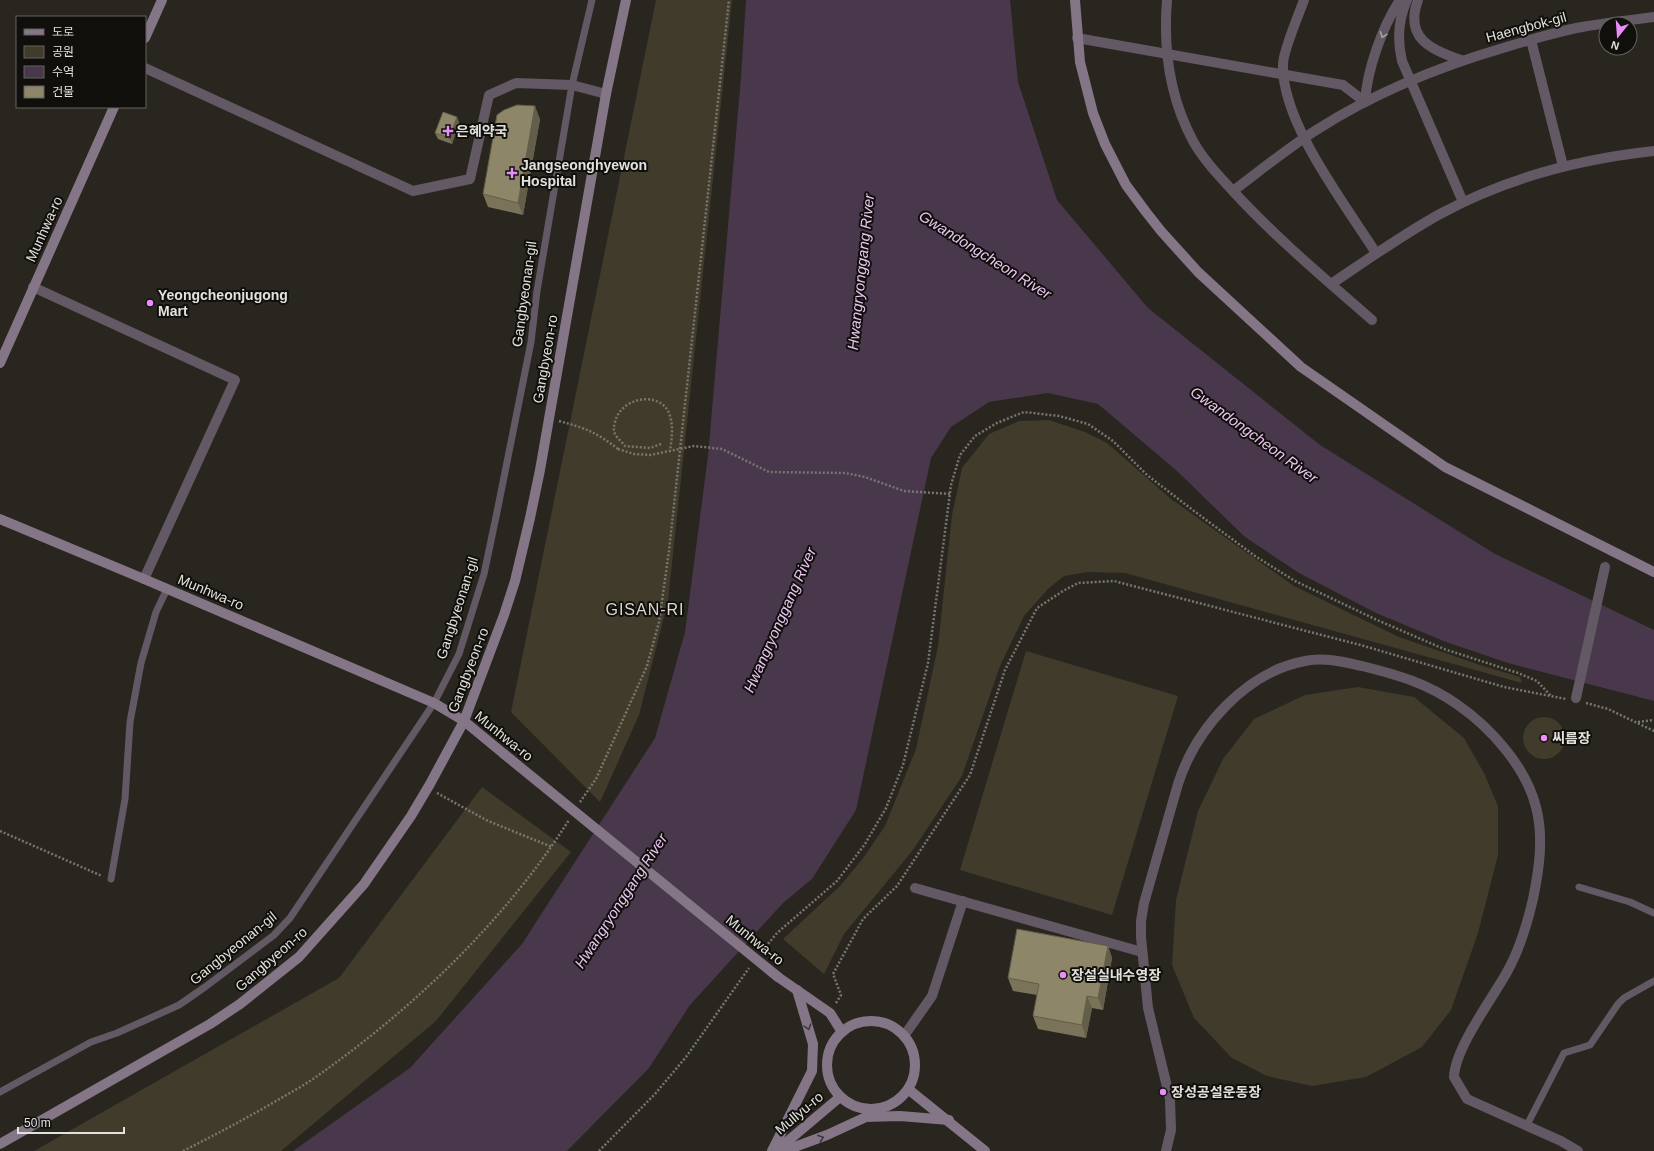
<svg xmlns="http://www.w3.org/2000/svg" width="1654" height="1151" font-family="Helvetica,'Noto Sans KR',sans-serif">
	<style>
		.green { fill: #403b2b }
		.water { fill: #49374c }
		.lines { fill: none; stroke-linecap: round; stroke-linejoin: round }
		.path { stroke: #787670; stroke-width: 2.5; stroke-dasharray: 2 2; stroke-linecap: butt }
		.lane { stroke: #625964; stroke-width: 7 }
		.street { stroke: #625964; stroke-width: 10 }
		.secondary { stroke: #847686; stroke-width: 10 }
		.path-bridge { stroke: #787670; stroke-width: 2.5; stroke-dasharray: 2 2; stroke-linecap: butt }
		.secondary-bridge { stroke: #847686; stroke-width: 10 }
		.wall { fill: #7a7359 }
		.shaded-wall { fill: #635e49 }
		.building { fill: #8e8668; stroke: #635e49 }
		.oneway { stroke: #a8a4a6 }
		.oneway2 { stroke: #3e383d }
		.poi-dot { fill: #eb8dfb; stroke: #100f0c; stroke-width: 1.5 }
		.labels { text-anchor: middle; stroke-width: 4; stroke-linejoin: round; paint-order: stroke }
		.street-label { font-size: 14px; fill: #e2e1dc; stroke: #100f0c }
		.poi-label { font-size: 14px; font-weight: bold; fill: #e2e1dc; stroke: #100f0c; text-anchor: start }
		.water-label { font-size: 15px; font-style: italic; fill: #ecc5f2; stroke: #100f0c }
		.quarter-label { font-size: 16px; letter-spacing: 1px; fill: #dbd8cf; stroke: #100f0c }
	</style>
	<rect width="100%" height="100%" fill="#28261f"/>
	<g class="green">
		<polygon points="656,0 732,0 668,601 639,715 600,802 511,712"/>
		<polygon points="1049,420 1085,432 1107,443 1171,499 1294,586 1399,637 1480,665 1520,677 1522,683 1125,573 1087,572 1064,576 1048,589 1024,616 1000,666 962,776 913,850 844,934 824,974 783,939 840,886 864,857 885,826 916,749 938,646 952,515 962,468 989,434 1019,421"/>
		<polygon points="1026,651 1178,696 1112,915 960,870"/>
		<polygon points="1358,687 1414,697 1464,738 1484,773 1498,806 1498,855 1478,933 1451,1010 1422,1047 1366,1077 1312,1086 1267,1076 1232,1058 1194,1018 1172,965 1176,900 1198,811 1223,759 1254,719 1305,695"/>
		<circle cx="1544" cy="738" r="21"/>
		<polygon points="482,787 571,852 436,1021 281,1151 34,1151 339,978"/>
	</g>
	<polygon class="water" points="746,0 1010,0 1018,82 1057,200 1148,308 1320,445 1495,554 1654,630 1654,701 1508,663 1446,642 1376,613 1299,573 1245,537 1177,471 1098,404 1048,393 989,402 951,427 931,458 856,810 812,879 783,903 690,1005 649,1068 567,1151 293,1151 410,1068 522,944 655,738 685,632 708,456 741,77"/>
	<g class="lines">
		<g class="path">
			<path d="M559 421C585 428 596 432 618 449"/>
			<path d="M661 444 650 448 625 446C622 442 617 438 615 434 613 429 614 426 615 422 620 399 656 390 668 411 674 423 672 438 670 451"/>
			<polyline points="1586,703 1608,709 1654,731"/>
			<polyline points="1638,722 1654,720"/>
			<polyline points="437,793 488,821 552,847"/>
			<polyline points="580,802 596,779 647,666 659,622 669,551 729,0"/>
			<polyline points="0,831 102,876"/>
			<polyline points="763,950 777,933 837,881 865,844 886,808 903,765 928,663 951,485 960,455 975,436 997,423 1024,412 1059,416 1088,424 1113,441 1147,475 1194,511 1255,556 1295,581 1377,620 1444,649 1518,673 1537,681 1551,696"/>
			<polyline points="836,1003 841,995 833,974 863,919 897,886 970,775 1005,670 1037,608 1063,591 1078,583 1114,581 1364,646 1504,687 1566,699"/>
			<path d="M183 1151C215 1135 245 1119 276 1101 288 1094 301 1087 313 1079 412 1010 504 922 569 820"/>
			<polyline points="599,1151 655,1094 686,1057 749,968"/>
		</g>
		<g class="lane">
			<polyline points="111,879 125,799 130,722 141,663 156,612 167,589"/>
			<polyline points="1579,887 1630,902 1654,913"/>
			<polyline points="0,1092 91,1042 117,1033 179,1005 205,987 274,935 290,918 434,703 459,654 484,574 497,512 531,342 537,291 572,85 592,0"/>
			<polyline points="1527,1125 1564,1053 1590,1045 1618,1004 1624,998 1654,981"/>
		</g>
		<g class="street">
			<path d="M1167 0C1163 49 1169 96 1193 141 1203 159 1218 175 1232 190 1275 237 1324 278 1372 320"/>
			<path d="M1304 0C1299 14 1283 51 1283 64 1281 122 1345 204 1376 253"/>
			<path d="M1407 0C1398 20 1397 40 1402 61L1463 202"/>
			<path d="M1418 0C1404 38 1431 50 1461 60"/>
			<polyline points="1077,38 1343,85 1365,102"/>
			<polyline points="1531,40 1563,166"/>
			<polyline points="145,68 413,191 470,179 489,95 516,83 572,85 606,94"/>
			<path d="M1365 102C1367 70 1382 27 1400 0"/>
			<path d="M1233 191C1261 170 1289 147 1318 129 1376 92 1438 67 1503 48 1529 40 1555 32 1582 27 1606 23 1630 20 1654 17"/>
			<path d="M1331 284C1367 260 1402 235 1440 214 1506 178 1580 159 1654 151"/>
			<polyline points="33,287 235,380 144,579"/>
			<polyline points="1576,698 1605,567"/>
			<polyline points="915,888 1142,952"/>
			<polyline points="904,1036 932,996 963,901"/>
			<path d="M1166 1151 1171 1130 1170 1099 1148 1008 1141 937V921L1144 903 1178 784C1196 728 1246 672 1305 661 1324 657 1344 662 1362 666 1398 675 1427 683 1458 705 1491 728 1526 767 1536 807 1544 837 1539 870 1533 899 1527 925 1520 949 1507 972 1492 999 1455 1048 1454 1077L1467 1099 1561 1141 1578 1151"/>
		</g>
		<g class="secondary">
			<polyline points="1075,0 1080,62 1093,113 1105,144 1126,185 1146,212 1161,231 1198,272 1301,367 1445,467 1654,572"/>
			<polyline points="145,38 162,0"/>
			<polyline points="0,363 114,107"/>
			<polyline points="0,519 144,579 434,703 464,721 504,754"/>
			<polyline points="778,977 830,1013 842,1032"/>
			<circle cx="871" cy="1065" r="44"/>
			<polyline points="908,1089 985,1151"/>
			<polyline points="0,1144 210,1024 240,1004 299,957 364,884 411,816 430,784 464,721 504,615 515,581 530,518 540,470 606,94 626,0"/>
			<polyline points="772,1151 812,1071 813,1044 797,990"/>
			<polyline points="776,1151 840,1097"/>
			<polyline points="784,1151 827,1135 866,1117 900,1116 949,1120"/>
		</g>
		<polyline class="path-bridge" points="618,449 634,454 650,455 694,446 722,449 769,472 845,473 865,477 904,491 950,494"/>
		<polyline class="secondary-bridge" points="504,754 778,977"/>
	</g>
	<g class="wall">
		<polygon points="457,117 459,123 452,144 438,139 435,133"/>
		<polygon points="540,119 523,215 488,207 483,194"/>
		<polygon points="1108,946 1112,958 1103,1010 1092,1008 1086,1038 1038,1029 1033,1016 1037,995 1013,991 1008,978"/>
	</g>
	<g class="shaded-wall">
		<polygon points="535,106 540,119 523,215 518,203"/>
		<polygon points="457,117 459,123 452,144 449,138"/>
		<polygon points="1108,946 1112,958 1103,1010 1098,998"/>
		<polygon points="1087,996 1092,1008 1086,1038 1082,1025"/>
	</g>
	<g class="building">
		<polygon points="517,105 535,106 518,203 483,194 497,115 504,110"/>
		<polygon points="443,112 457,117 449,138 435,133"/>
		<polygon points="1017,929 1108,946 1098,998 1087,996 1082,1025 1033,1016 1039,984 1008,978"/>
	</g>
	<defs><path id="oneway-chevron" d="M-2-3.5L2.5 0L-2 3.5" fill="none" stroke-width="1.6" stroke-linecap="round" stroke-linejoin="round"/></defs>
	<use class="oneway" href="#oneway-chevron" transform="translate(1383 35) rotate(111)"/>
	<g class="oneway2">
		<use href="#oneway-chevron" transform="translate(808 1027) rotate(73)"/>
		<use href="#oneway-chevron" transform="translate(821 1138) rotate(-20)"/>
	</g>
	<g class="poi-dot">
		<path d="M446 125h4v4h4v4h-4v4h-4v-4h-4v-4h4z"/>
		<path d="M510 167h4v4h4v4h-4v4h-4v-4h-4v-4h4z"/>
		<circle cx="150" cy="303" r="4"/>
		<circle cx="1544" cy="738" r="4"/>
		<circle cx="1063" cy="975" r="4"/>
		<circle cx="1163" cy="1092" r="4"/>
	</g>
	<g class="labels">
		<g class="street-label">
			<text transform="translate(1526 27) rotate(-15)" y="5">Haengbok-gil</text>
			<text transform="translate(44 229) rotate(-66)" y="5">Munhwa-ro</text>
			<text transform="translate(524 294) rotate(-82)" y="5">Gangbyeonan-gil</text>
			<text transform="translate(545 359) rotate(-80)" y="5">Gangbyeon-ro</text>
			<text transform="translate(211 592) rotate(23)" y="5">Munhwa-ro</text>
			<text transform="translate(457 608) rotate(-72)" y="5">Gangbyeonan-gil</text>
			<text transform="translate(468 670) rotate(-69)" y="5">Gangbyeon-ro</text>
			<text transform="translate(504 736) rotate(39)" y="5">Munhwa-ro</text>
			<text transform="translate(755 940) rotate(39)" y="5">Munhwa-ro</text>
			<text transform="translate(233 948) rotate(-39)" y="5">Gangbyeonan-gil</text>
			<text transform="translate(271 959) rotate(-41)" y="5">Gangbyeon-ro</text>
			<text transform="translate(799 1113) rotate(-40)" y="5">Mullyu-ro</text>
		</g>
		<g class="poi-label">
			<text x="456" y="136">은혜약국</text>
			<text x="521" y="170">Jangseonghyewon<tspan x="521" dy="16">Hospital</tspan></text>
			<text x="158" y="300">Yeongcheonjugong<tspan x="158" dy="16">Mart</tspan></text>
			<text x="1552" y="743">씨름장</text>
			<text x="1071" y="980">장설실내수영장</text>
			<text x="1171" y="1097">장성공설운동장</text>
		</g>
		<g class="water-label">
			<text transform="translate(985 255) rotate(32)" y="5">Gwandongcheon River</text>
			<text transform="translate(861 272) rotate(-84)" y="5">Hwangryonggang River</text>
			<text transform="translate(1254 435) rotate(36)" y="5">Gwandongcheon River</text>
			<text transform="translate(780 620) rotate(-66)" y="5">Hwangryonggang River</text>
			<text transform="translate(621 901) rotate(-57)" y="5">Hwangryonggang River</text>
		</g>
		<g class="quarter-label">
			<text x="645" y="615">GISAN-RI</text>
		</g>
	</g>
	<rect x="16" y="16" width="130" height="92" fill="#100f0c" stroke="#64635f"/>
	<rect x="24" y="29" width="20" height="6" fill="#847686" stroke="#64635f"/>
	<text x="52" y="36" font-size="12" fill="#e2e1dc">도로</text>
	<rect x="24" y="46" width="20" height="12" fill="#403b2b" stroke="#64635f"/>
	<text x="52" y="56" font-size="12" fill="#e2e1dc">공원</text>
	<rect x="24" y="66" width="20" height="12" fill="#49374c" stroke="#64635f"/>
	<text x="52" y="76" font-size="12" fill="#e2e1dc">수역</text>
	<rect x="24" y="86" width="20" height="12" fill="#8e8668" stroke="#64635f"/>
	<text x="52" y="96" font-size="12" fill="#e2e1dc">건물</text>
	<g transform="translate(1618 36) rotate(197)"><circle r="19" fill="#100f0c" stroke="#64635f"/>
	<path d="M0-3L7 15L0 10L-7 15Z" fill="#eb8dfb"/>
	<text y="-6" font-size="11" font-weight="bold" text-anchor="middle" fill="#e2e1dc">N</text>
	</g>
	<path d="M18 1127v6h106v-6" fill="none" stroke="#e2e1dc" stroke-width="2"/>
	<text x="24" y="1127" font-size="12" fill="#e2e1dc" stroke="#100f0c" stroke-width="3" paint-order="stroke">50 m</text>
</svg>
